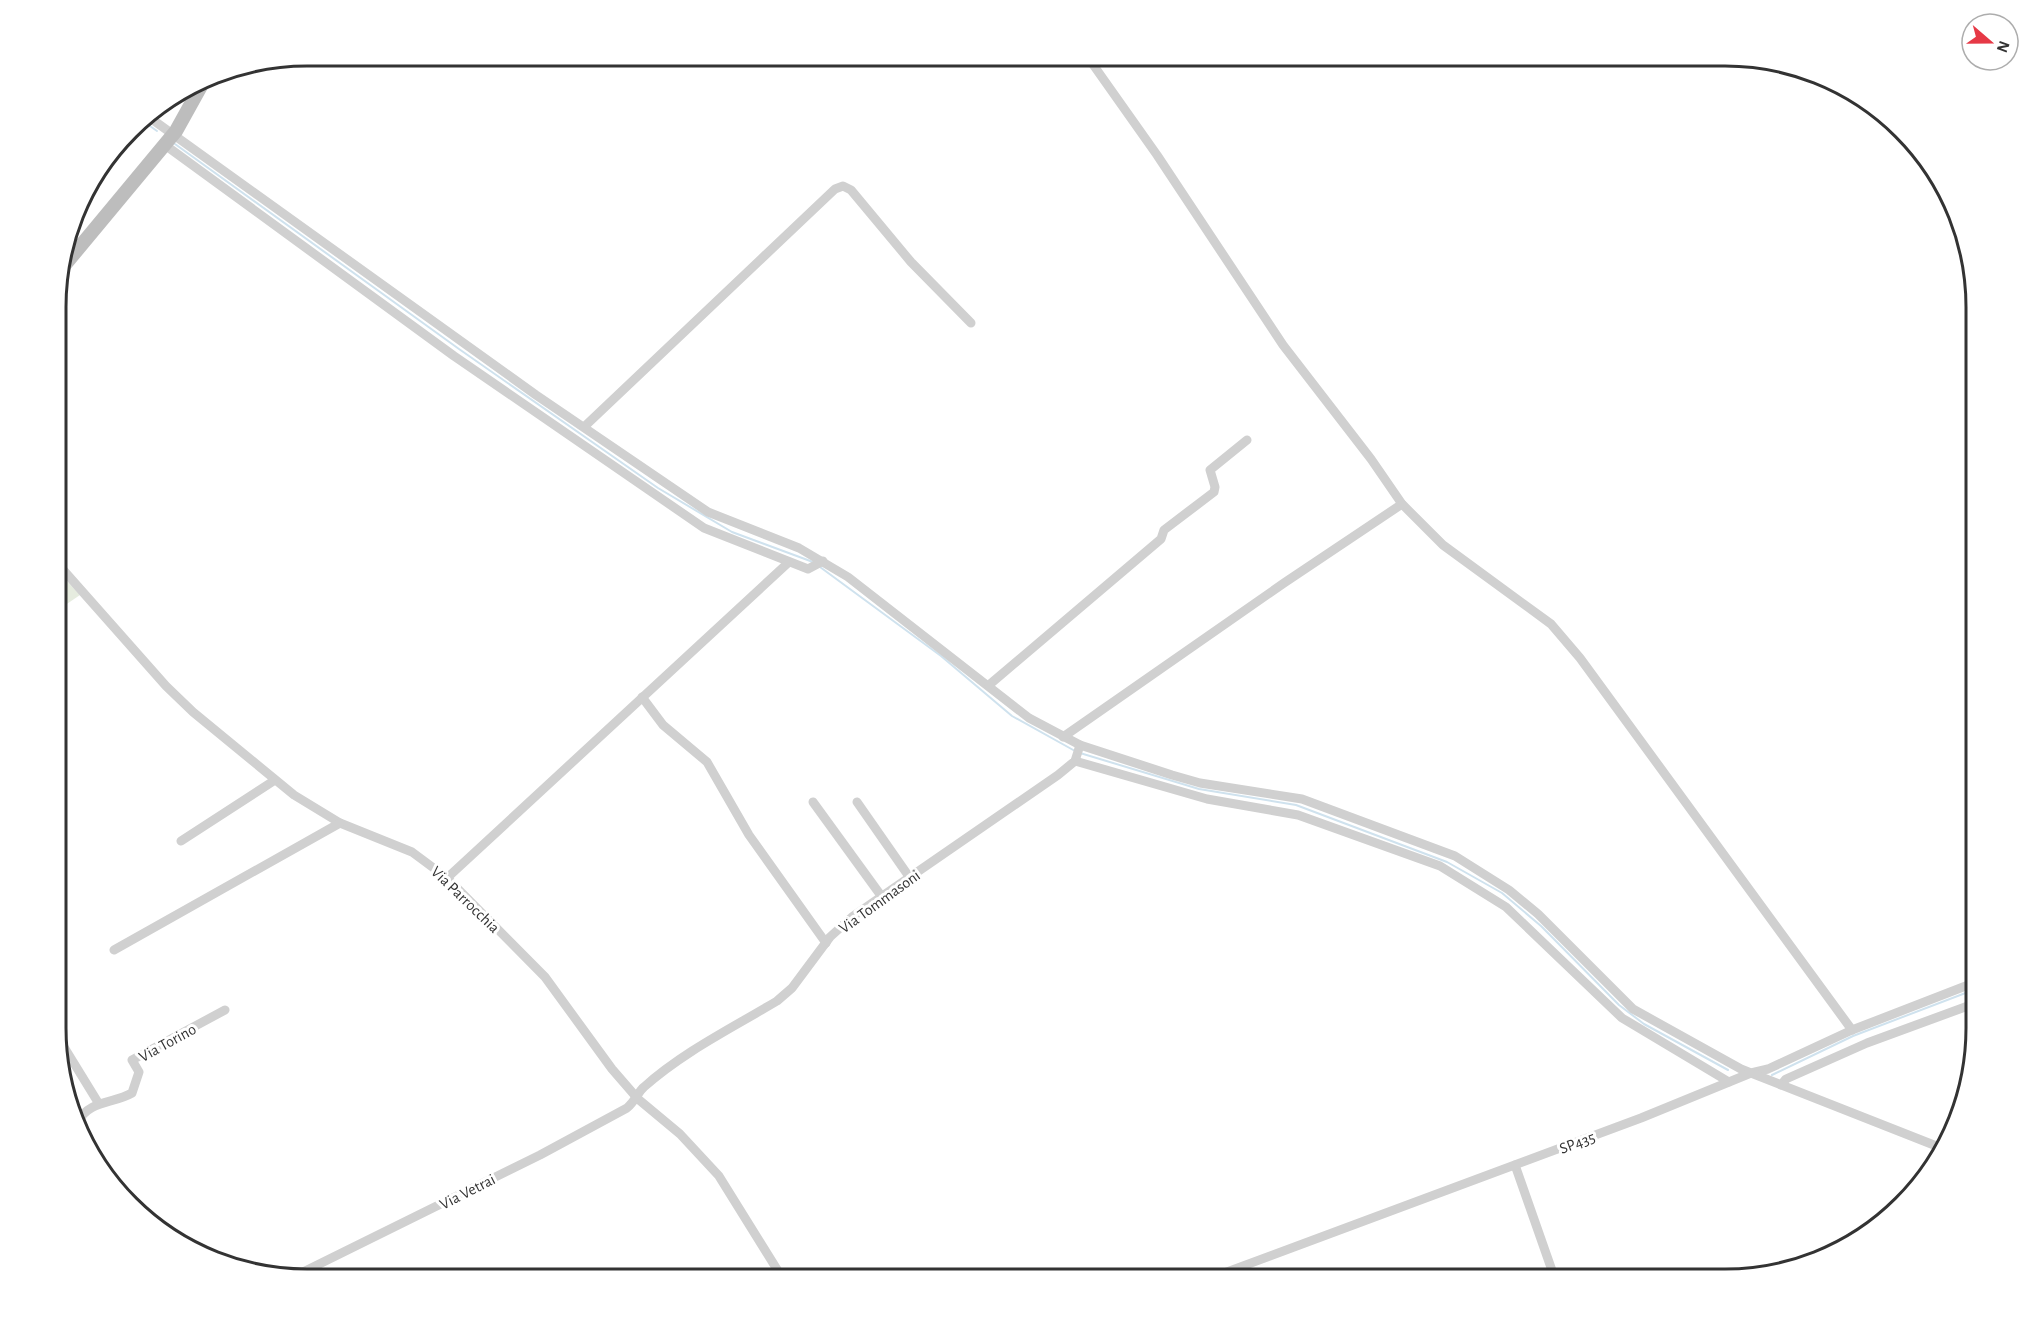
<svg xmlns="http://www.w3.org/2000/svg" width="2032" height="1335" font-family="'Alegreya Sans',sans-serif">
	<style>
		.green { fill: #e6ecdf }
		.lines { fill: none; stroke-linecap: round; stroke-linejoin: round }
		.stream { stroke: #cfe2ee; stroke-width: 2 }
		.street { stroke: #d0d0d0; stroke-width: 9 }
		.secondary { stroke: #bdbdbd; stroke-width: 14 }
		.labels { text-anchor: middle; stroke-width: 6; stroke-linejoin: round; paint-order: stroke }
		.street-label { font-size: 16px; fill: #333; stroke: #fff }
		.rim { fill: none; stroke: #333; stroke-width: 3 }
	</style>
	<rect width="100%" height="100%" fill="#fff"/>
	<polygon class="green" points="60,574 80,595 58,610 58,576"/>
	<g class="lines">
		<g class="stream">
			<polyline points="140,119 157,131"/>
			<polyline points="175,144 459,349 658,488 732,532 813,562"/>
			<polyline points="820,567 941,656 1012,716 1075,751"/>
			<polyline points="1080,753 1199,789 1296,805 1447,862 1502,893 1541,926 1619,1005 1644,1024 1728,1070"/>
			<polyline points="1772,1075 1853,1036 1976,989"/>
		</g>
		<g class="street">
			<polyline points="1087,56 1157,155 1283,345 1371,459 1402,504 1443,545 1551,624 1580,658 1852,1030"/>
			<polyline points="146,115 536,395 708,512 799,548 848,577 1029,718 1080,745 1172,775 1200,783 1302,799 1455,856 1509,890 1538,914 1633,1009 1741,1069 1751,1073 1768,1069 1852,1030 1976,982"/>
			<polyline points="165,145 454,356 704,528 808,569 823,561"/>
			<polyline points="584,427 835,189 843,186 851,190 911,262 971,323"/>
			<polyline points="58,564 166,686 193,712 294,795 340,823 412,852 447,878 545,977 612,1069 638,1099 680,1134 719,1176 783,1279"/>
			<polyline points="989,685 1161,539 1164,530 1214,492 1215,487 1210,470 1247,440"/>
			<polyline points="642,697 663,725 707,762 749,835 826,943"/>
			<polyline points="1063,737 1284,583 1402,504"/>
			<polyline points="1075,761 1207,799 1298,815 1440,866 1506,907 1622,1018 1729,1082"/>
			<polyline points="813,802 882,897"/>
			<polyline points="857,802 910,878"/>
			<polyline points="181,841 275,780"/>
			<polyline points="447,878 789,562"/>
			<polyline points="114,950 340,823"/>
			<polyline points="64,1047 99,1104"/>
			<polyline points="1781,1085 1786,1079 1867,1043 1976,1003"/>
			<path d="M78 1122C89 1100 113 1104 132 1093L139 1072 132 1060 225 1010"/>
			<polyline points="1515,1165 1555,1279"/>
			<path d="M293 1277 540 1155 627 1108C636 1100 638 1092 644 1087 683 1052 732 1028 777 1001L792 988 830 937 852 917 1058 775 1075 761 1080 745"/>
			<polyline points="1208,1279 1641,1118 1751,1073 1944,1149"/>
		</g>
		<polyline class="secondary" points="58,273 176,131 206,77"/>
	</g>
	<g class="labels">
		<g class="street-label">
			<text transform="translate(466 899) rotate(44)" y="6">Via Parrocchia</text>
			<text transform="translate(879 901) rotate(-36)" y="6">Via Tommasoni</text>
			<text transform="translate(167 1042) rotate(-29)" y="6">Via Torino</text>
			<text transform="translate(1577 1142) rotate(-20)" y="6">SP435</text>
			<text transform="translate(467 1191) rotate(-27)" y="6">Via Vetrai</text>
		</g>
	</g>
	<path d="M0 0H2032V1335H0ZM307 66H1725A241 241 0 0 1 1966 307V1028A241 241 0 0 1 1725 1269H307A241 241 0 0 1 66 1028V307A241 241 0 0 1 307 66Z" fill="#fff" fill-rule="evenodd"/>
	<path class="rim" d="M307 66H1725A241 241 0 0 1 1966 307V1028A241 241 0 0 1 1725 1269H307A241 241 0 0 1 66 1028V307A241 241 0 0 1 307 66Z"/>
	<g transform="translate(1990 42) rotate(110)"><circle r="28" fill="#ffffff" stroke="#adadad" stroke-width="1.5"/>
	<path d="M0-4.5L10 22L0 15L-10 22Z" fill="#e63946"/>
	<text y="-9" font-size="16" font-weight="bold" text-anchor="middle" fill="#333333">N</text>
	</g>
</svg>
